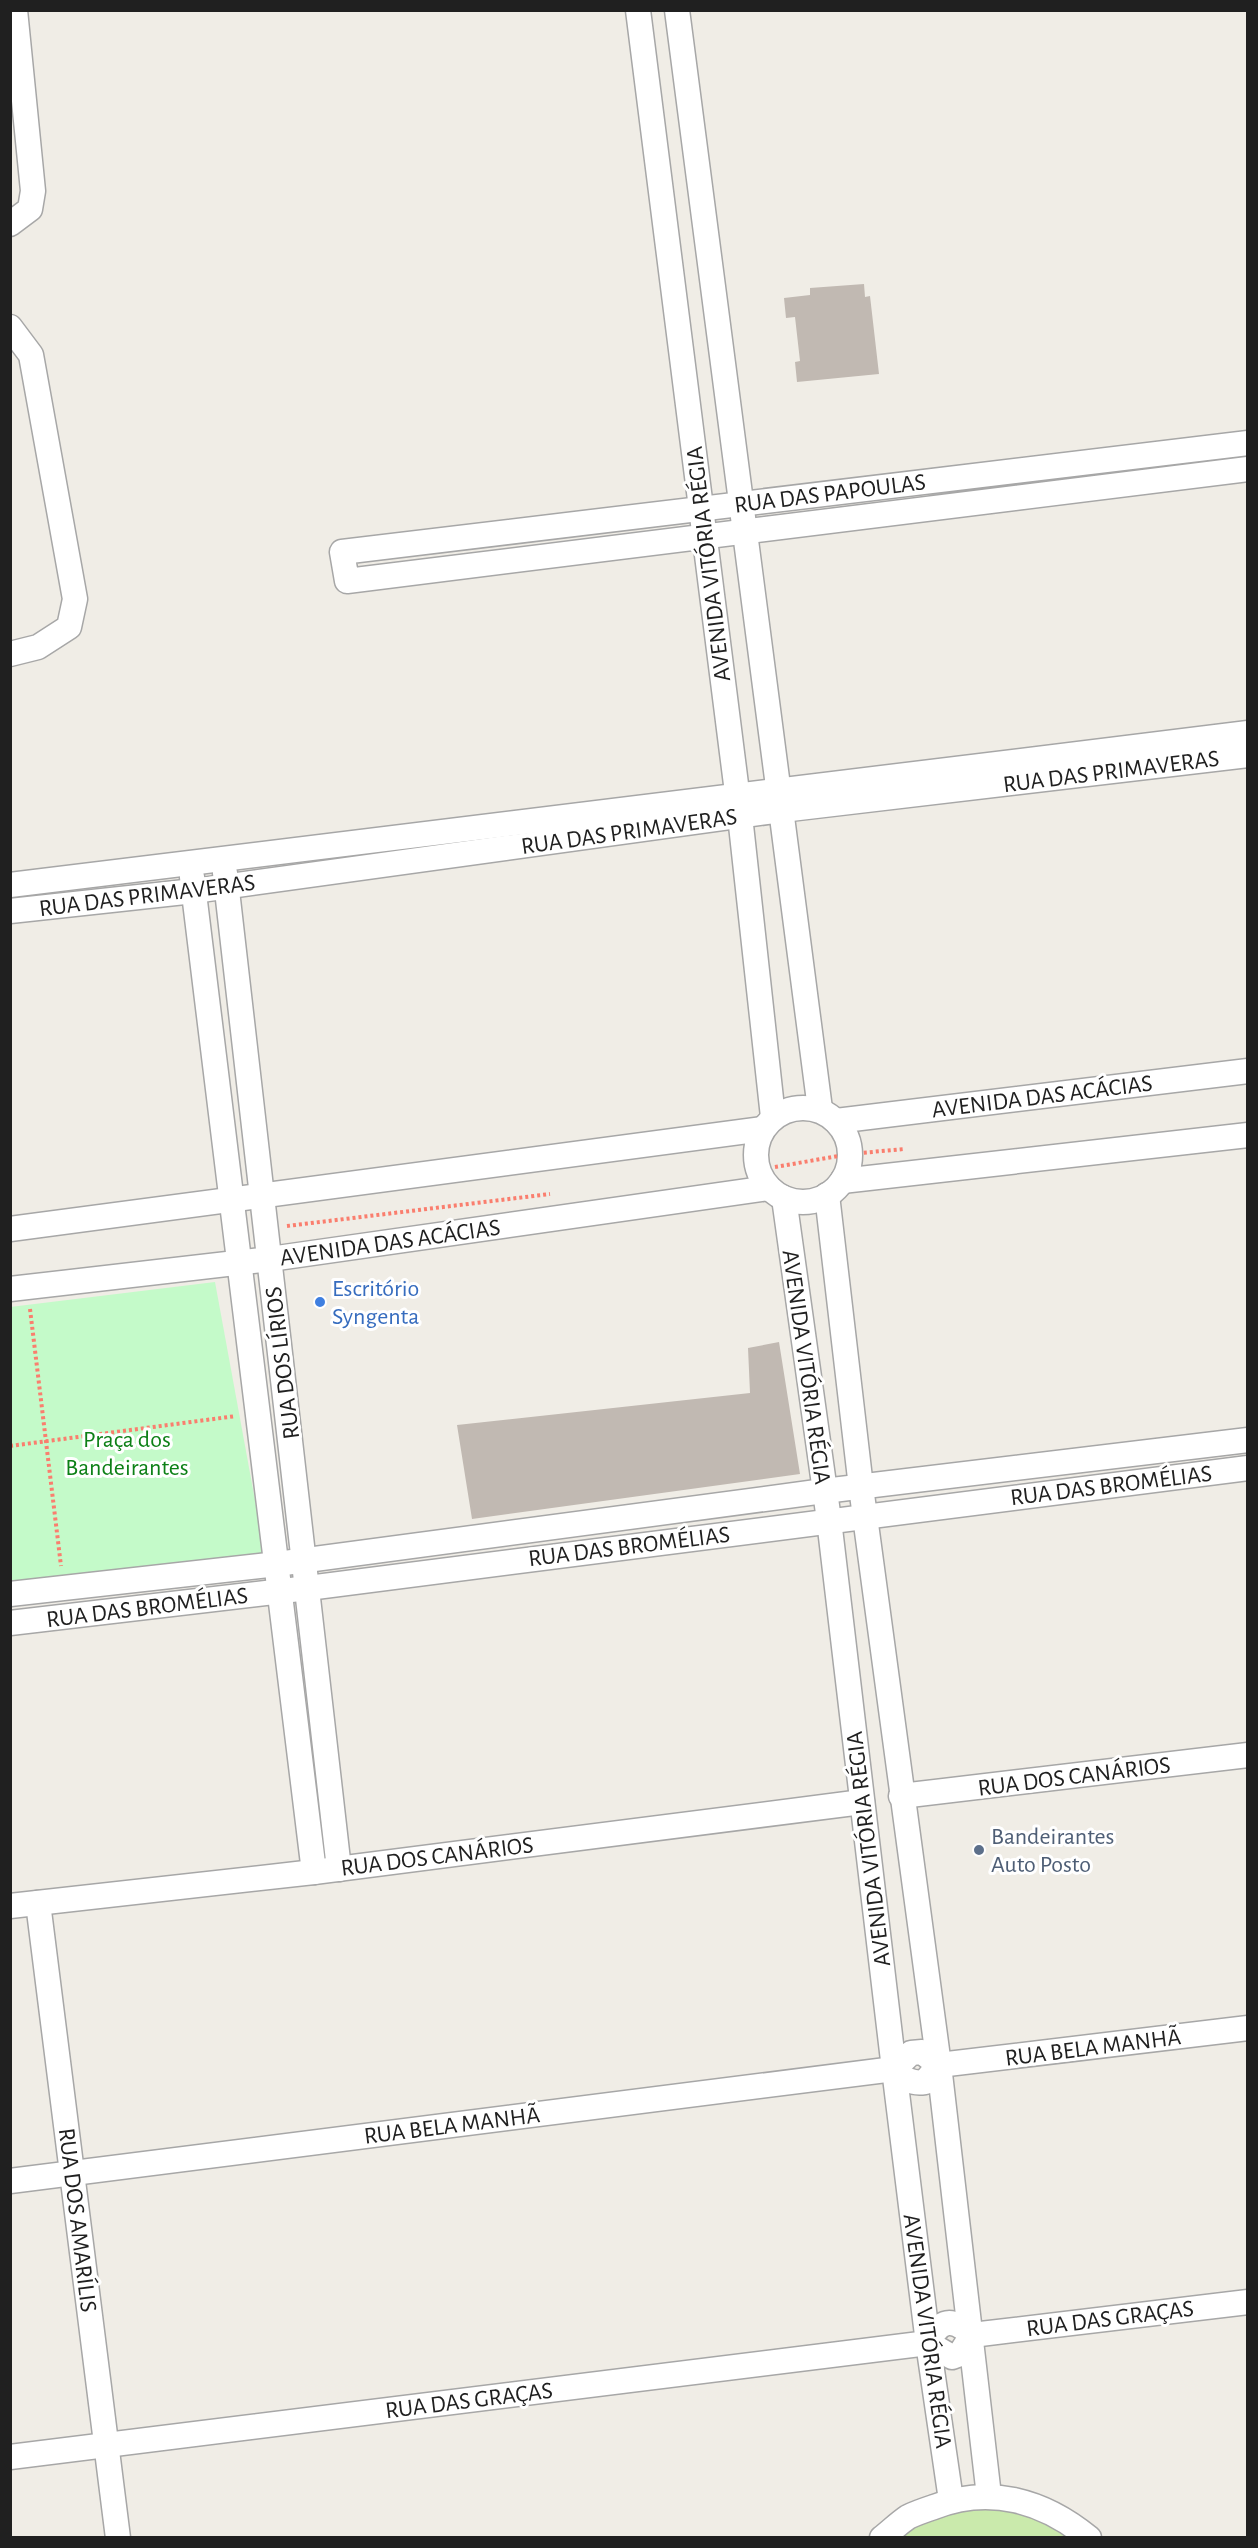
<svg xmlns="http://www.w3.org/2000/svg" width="1258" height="2548" font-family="'Alegreya Sans',sans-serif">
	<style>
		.grass { fill: #caeaac }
		.park { fill: #c4fac9 }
		.building { fill: #c1b9b2 }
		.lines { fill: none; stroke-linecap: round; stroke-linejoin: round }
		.minor-casing { stroke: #a7a7a7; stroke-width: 27 }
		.path { stroke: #fa7e6e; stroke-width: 4; stroke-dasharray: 3 3; stroke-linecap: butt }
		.minor { stroke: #fff; stroke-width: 24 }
		.shop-dot { fill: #3f7fe0; stroke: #fff; stroke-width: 2 }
		.service-dot { fill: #5c6f8a; stroke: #fff; stroke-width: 2 }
		.labels { text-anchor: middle; stroke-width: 6; stroke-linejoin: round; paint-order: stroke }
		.street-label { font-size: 24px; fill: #202020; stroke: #fff }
		.shop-label { font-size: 24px; fill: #366cbe; stroke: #fff; text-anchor: start }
		.park-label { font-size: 24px; fill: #0c8016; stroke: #fff }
		.service-label { font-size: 24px; fill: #4e5e75; stroke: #fff; text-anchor: start }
	</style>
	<rect width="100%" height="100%" fill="#f0ede6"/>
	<path class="grass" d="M1006 2505 1075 2538H896C933 2508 961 2506 1006 2505Z"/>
	<polygon class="park" points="215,1282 265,1555 11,1585 10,1307"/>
	<g class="building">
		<polygon points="864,284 865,297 870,296 879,374 797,382 795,362 800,361 795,317 786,318 784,298 810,295 810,288"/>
		<polygon points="779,1342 800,1474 472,1519 457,1425 750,1393 748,1348"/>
	</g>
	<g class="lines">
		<defs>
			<g id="minor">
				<polyline points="638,10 740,816 773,1117"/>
				<polyline points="677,10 820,1109"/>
				<polyline points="10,224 30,209 33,191 15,10"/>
				<polyline points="10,327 31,355 75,599 69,627 38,647 10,654"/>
				<polyline points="1248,443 342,552 347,581 1248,469"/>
				<polyline points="225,873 339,1869"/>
				<polyline points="192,877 314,1872"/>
				<polyline points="10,885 1248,733"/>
				<polyline points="10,911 194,891 782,810 1248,755"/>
				<circle cx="803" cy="1155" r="47"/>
				<polyline points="836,1121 1248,1071"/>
				<polyline points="842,1181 1248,1135"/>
				<polyline points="827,1195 861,1487 939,2065 989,2496"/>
				<polyline points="784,1198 829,1520 894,2069 928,2343 951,2500"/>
				<polyline points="10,1229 763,1129"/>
				<polyline points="10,1289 270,1259 769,1188"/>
				<polyline points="10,1594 277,1564 824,1491 1248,1440"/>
				<polyline points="10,1623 308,1588 1248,1468"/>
				<polyline points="901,1796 1248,1755"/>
				<polyline points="38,1903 118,2538"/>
				<polyline points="10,1906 314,1872 862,1802"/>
				<polyline points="939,2065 1248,2028"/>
				<path d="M894 2069C905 2079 910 2084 925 2082L939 2065"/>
				<polyline points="894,2069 911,2053 922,2052 939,2065"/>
				<polyline points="10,2181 894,2069"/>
				<polyline points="972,2335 1248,2302"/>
				<polyline points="928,2343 952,2357 960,2354 972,2335"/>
				<path d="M928 2343C940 2319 952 2317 972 2335"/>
				<polyline points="10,2457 928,2343"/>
				<path d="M882 2538C891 2531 899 2523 908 2517 916 2513 925 2510 934 2507 990 2485 1044 2501 1089 2538"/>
			</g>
		</defs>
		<use href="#minor" class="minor-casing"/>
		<g class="path">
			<polyline points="775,1167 850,1154 904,1149"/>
			<polyline points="287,1226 550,1194"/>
			<polyline points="30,1309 61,1566"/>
			<polyline points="10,1446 236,1416"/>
		</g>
		<use href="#minor" class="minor"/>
	</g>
	<circle class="shop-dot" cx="320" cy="1302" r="6"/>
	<circle class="service-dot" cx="979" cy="1850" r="6"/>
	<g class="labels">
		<g class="street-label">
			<text transform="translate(830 493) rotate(-7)" y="8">RUA DAS PAPOULAS</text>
			<text transform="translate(708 564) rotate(-97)" y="8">AVENIDA VITÓRIA RÉGIA</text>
			<text transform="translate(1111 771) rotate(-7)" y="8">RUA DAS PRIMAVERAS</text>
			<text transform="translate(629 831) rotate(-8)" y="8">RUA DAS PRIMAVERAS</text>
			<text transform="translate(147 895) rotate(-7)" y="8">RUA DAS PRIMAVERAS</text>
			<text transform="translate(1042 1096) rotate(-7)" y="8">AVENIDA DAS ACÁCIAS</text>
			<text transform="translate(390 1242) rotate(-8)" y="8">AVENIDA DAS ACÁCIAS</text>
			<text transform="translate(282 1363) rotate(-97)" y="8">RUA DOS LÍRIOS</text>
			<text transform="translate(807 1367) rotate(82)" y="8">AVENIDA VITÓRIA RÉGIA</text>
			<text transform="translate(1111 1485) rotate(-7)" y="8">RUA DAS BROMÉLIAS</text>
			<text transform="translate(629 1546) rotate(-7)" y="8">RUA DAS BROMÉLIAS</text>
			<text transform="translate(147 1607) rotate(-7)" y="8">RUA DAS BROMÉLIAS</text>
			<text transform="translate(1074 1776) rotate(-7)" y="8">RUA DOS CANÁRIOS</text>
			<text transform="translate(868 1849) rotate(-97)" y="8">AVENIDA VITÓRIA RÉGIA</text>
			<text transform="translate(437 1856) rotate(-7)" y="8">RUA DOS CANÁRIOS</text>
			<text transform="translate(1093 2047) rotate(-7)" y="8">RUA BELA MANHÃ</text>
			<text transform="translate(452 2125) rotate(-7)" y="8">RUA BELA MANHÃ</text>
			<text transform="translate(78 2220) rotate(83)" y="8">RUA DOS AMARÍLIS</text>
			<text transform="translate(1110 2318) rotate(-7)" y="8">RUA DAS GRAÇAS</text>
			<text transform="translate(928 2331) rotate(82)" y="8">AVENIDA VITÓRIA RÉGIA</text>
			<text transform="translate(469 2400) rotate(-7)" y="8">RUA DAS GRAÇAS</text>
		</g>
		<g class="shop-label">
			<text x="332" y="1296">Escritório<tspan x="332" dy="28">Syngenta</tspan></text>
		</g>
		<g class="park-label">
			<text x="127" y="1447">Praça dos<tspan x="127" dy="28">Bandeirantes</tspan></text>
		</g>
		<g class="service-label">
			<text x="991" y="1844">Bandeirantes<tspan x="991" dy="28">Auto Posto</tspan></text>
		</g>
	</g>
	<rect width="1258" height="2548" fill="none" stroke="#202020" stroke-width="24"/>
</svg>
